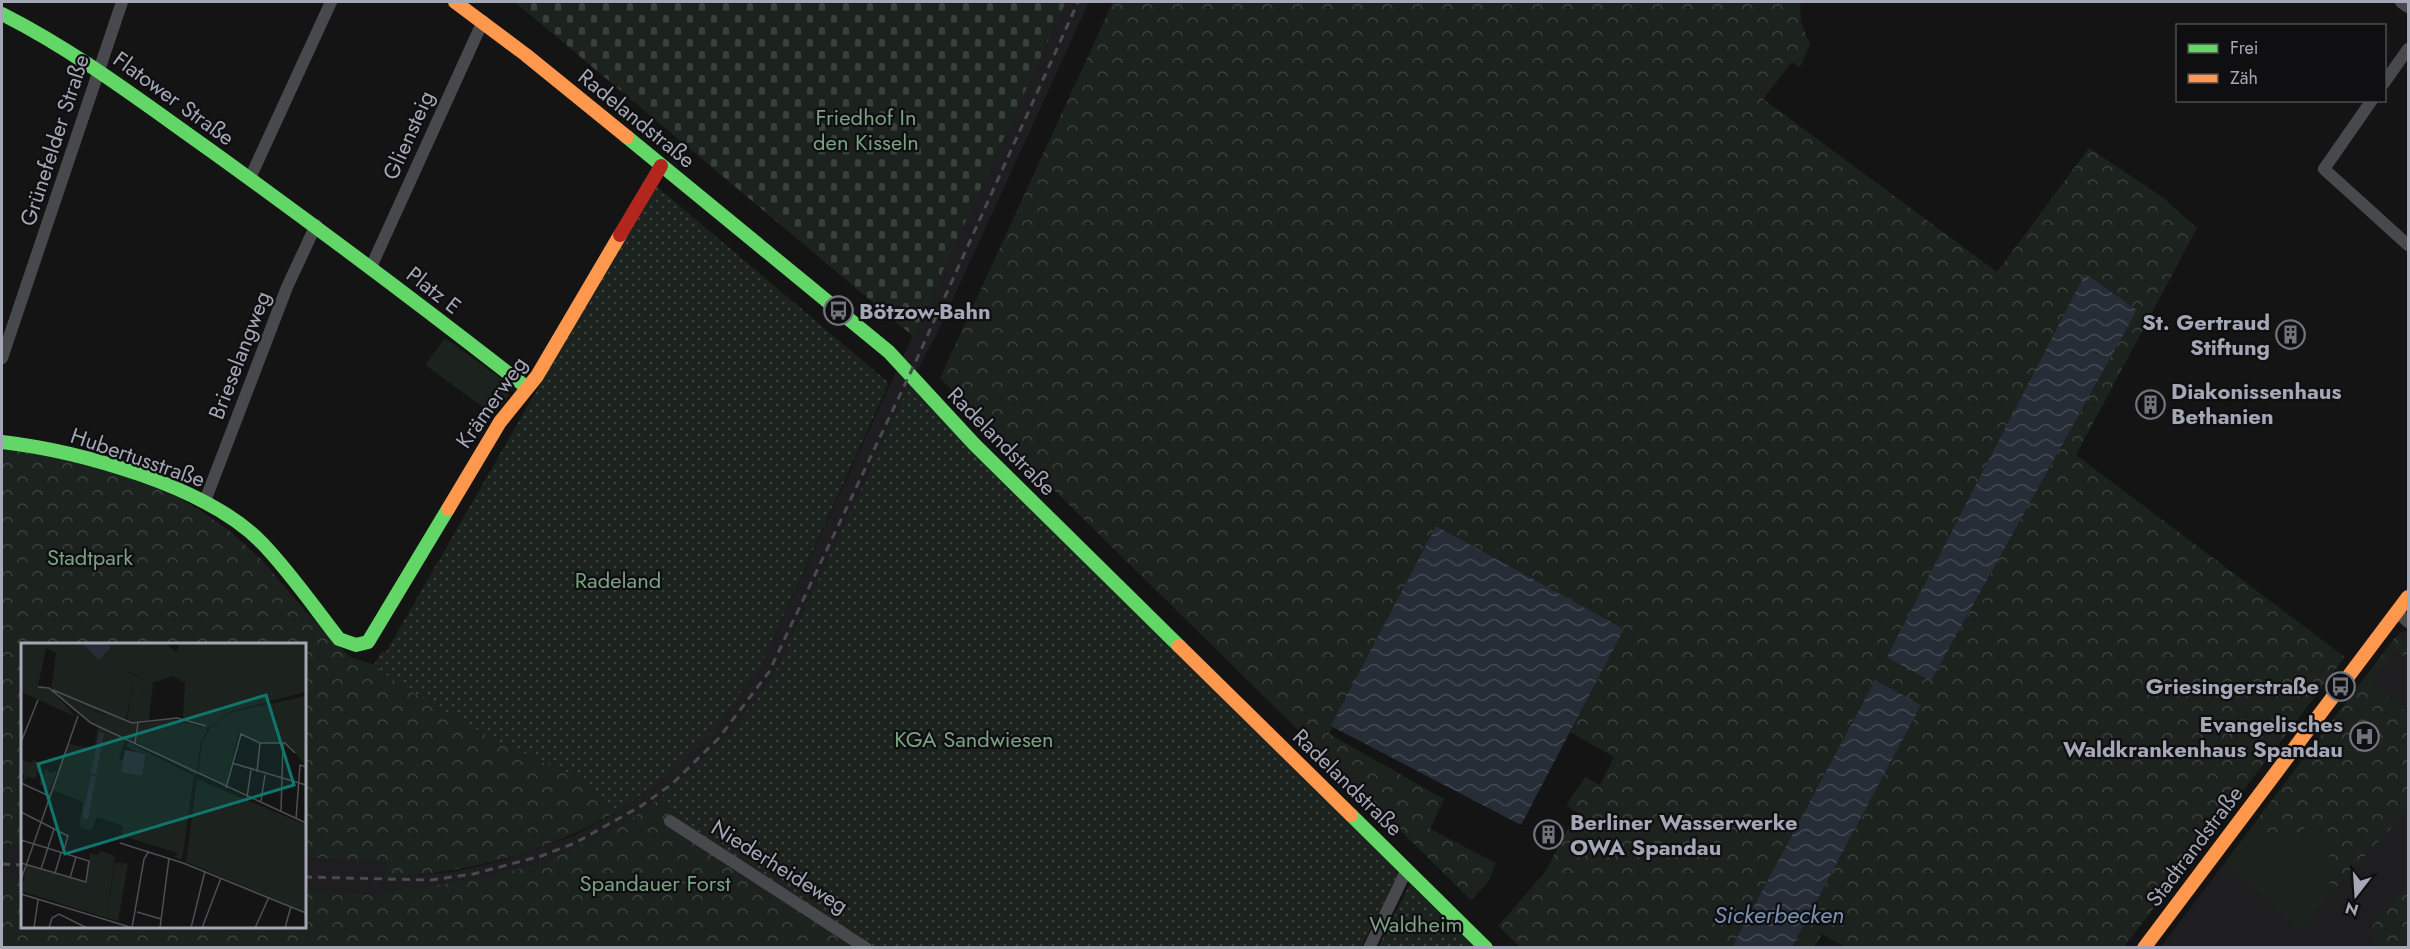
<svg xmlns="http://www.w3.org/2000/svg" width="2410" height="949" font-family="Jost,sans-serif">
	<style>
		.built { fill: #1e1e20 }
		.green { fill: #1c231e }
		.forest { fill: url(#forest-crowns); fill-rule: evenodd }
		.cemetery { fill: url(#cemetery-stones) }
		.garden { fill: url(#garden-dots) }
		.water { fill: url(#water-waves) }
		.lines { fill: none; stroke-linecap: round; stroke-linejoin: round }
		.street { stroke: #48494d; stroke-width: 12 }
		.fast { stroke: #63d668; stroke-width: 14 }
		.slow { stroke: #ff974d; stroke-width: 14 }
		.jam { stroke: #b3261e; stroke-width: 14 }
		.rail { stroke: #484a4d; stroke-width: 3; stroke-dasharray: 8 6; stroke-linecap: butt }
		.labels { text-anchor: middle; stroke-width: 4.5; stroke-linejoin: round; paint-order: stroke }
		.street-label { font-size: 22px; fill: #a4a7b6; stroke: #0f0e10 }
		.park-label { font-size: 22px; fill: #7aa282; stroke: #0f0e10 }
		.poi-label { font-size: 22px; font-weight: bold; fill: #a4a7b6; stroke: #0f0e10; text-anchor: start }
		.water-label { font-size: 24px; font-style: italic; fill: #7a90b3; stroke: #0f0e10 }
		.inset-road { fill: none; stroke: #4e4f55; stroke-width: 1.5 }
		.view { fill: #0f766e; fill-opacity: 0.15; stroke: #0f766e; stroke-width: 3 }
		.inset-edge { fill: none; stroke: #a4a7b6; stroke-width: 3 }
	</style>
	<defs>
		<pattern id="forest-crowns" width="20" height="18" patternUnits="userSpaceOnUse" patternTransform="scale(1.5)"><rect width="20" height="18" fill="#1c231e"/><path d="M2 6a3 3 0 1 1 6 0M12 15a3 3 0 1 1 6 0" fill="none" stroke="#3a403c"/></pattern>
		<pattern id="cemetery-stones" width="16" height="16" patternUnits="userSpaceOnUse" patternTransform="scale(1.5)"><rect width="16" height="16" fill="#1c231e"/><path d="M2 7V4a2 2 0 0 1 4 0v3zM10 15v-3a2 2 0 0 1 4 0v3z" fill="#3a403c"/></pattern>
		<pattern id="garden-dots" width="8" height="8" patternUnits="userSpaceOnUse" patternTransform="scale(1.5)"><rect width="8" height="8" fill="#1c231e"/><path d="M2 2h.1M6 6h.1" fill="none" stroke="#3a403c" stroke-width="1.8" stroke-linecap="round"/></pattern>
		<pattern id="water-waves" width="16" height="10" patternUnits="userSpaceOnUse" patternTransform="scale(1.5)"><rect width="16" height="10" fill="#272d36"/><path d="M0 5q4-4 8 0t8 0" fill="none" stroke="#434951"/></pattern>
	</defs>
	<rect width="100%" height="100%" fill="#141414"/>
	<g class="built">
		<polygon points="1066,2 1089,2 937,334 913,378 774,674 733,730 659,799 624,824 543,863 472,882 398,889 381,894 305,891 305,858 386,861 384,878 451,872 493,863 574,836 618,811 665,777 761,665"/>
		<polygon points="2408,631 2408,947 2160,948 2400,632"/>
		<polygon points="2,844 22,845 22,878 2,877"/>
	</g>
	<g class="green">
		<polygon points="445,338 514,388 494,415 425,365"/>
		<polygon points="2309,821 2341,846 2325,878 2335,888 2299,930 2225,862 2244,837 2301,834"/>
	</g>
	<g class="forest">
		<path d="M1113 2H1800L1801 23 1810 44 1800 67 1792 62 1763 99 1997 272 2089 148 2161 196 2197 228 2076 455 2345 657 2124 947 1847 948 1822 934 1814 947H1792L1921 705 1875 680 1732 947H1520L1498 926 1545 872 1577 812 1566 806 1585 777 1600 785 1614 757 1570 732 1624 629 1436 526 1329 734 1444 799 1430 829 1496 863 1489 881 1471 900 940 378ZM2085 275 2137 310 1932 680Z"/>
		<path d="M2 447 92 463 177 497 200 510 231 532 263 561 307 613 350 657 374 665 396 683 490 737 577 778 618 811C537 856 475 870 384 878L386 861 305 858 304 644H22V845L2 844Z"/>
		<polygon points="2396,636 2408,647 2408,659 2395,650 2371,682 2408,714 2408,810 2335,888 2325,878 2330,853 2340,845 2309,821 2301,834 2244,837"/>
		<polygon points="659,799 733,863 862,948 2,948 2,877 22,878 22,926 304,926 305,891 381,894 398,889 472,881 543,863 624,824"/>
		<polygon points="2408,886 2408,947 2377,947 2369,930"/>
	</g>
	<polygon class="cemetery" points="515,2 1066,2 913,336"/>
	<g class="garden">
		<polygon points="655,185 889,383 761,665 711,734 665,777 618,811 577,778 490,737 396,683 374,665 382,651 386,652"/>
		<polygon points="913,378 1395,867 1398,874 1361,947 872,947 733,863 659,799 733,730 774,674"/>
		<polygon points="1410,884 1475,948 1378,948"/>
	</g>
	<g class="water">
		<polygon points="2085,274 2137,310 1931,681 1887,657"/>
		<polygon points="1436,526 1624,629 1521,825 1331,726"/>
		<polygon points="1875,680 1921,705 1792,947 1732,947"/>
	</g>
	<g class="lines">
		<g class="street">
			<polyline points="2401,2 2408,7"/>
			<polyline points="2384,83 2408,49"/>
			<polyline points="2372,100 2324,169 2408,245"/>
			<polyline points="250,178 331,2"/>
			<polyline points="371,267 483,21"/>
			<polyline points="2,358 122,2"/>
			<polyline points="205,501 287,287 316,225"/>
			<polyline points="2397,612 2408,622"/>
			<polyline points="670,821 866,948"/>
			<polyline points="1369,948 1407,869"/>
		</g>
		<g class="fast">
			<path d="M2 14C77 52 142 102 210 150 317 227 422 306 526 387"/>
			<polyline points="627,137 889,352 974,444 1179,646"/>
			<path d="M2 442C79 451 207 486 262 543 290 572 314 607 339 639L356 645 368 642 448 509"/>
			<polyline points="1351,815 1486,948"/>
		</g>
		<g class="slow">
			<polyline points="455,2 526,55 627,137"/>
			<polyline points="448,509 500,422 537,376 620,235"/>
			<polyline points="1179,646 1351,815"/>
			<polyline points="2144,948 2408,597"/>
		</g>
		<polyline class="jam" points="620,235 661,166"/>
		<g class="rail">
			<polyline points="2,864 22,865"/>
			<polyline points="304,877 431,880 473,874 541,856 575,843 641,806 672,784 718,739 769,672 915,363 1078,2"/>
		</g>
	</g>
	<defs>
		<symbol id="bus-ring" viewBox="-11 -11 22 22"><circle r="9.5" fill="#0f0e10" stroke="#72747d" stroke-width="1.5"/><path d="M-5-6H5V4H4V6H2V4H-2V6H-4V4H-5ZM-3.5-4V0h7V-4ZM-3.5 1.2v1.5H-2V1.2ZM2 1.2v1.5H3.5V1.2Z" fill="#72747d"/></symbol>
		<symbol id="building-ring" viewBox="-11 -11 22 22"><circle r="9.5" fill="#0f0e10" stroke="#72747d" stroke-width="1.5"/><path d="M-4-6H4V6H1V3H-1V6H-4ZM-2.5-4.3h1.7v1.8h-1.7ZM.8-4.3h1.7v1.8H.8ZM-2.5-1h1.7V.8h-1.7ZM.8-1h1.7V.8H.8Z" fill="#72747d"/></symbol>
		<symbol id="hospital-ring" viewBox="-11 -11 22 22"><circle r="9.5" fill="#0f0e10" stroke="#72747d" stroke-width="1.5"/><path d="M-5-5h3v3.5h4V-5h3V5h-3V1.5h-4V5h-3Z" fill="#72747d"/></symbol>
	</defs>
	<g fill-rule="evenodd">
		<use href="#bus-ring" x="822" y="294" width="33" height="33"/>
		<use href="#building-ring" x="2274" y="318" width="33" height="33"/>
		<use href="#building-ring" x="2134" y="388" width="33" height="33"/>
		<use href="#bus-ring" x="2324" y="670" width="33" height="33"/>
		<use href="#hospital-ring" x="2348" y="720" width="33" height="33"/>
		<use href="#building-ring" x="1532" y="818" width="33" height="33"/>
	</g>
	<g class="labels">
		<g class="street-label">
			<text transform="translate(174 98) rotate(36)" y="8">Flatower Straße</text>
			<text transform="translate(637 118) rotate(39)" y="8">Radelandstraße</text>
			<text transform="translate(408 135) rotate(-66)" y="8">Gliensteig</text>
			<text transform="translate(54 140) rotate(-72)" y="8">Grünefelder Straße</text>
			<text transform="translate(434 290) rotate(38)" y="8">Platz E</text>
			<text transform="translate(239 355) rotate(-69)" y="8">Brieselangweg</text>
			<text transform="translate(491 402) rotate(-55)" y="8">Krämerweg</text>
			<text transform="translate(1002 441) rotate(45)" y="8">Radelandstraße</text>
			<text transform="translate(138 457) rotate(19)" y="8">Hubertusstraße</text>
			<text transform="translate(1348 782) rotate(44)" y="8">Radelandstraße</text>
			<text transform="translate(2194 846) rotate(-53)" y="8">Stadtrandstraße</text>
			<text transform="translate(780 866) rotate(32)" y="8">Niederheideweg</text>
		</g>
		<g class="park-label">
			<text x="866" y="125">Friedhof In<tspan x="866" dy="25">den Kisseln</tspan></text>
			<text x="90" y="565">Stadtpark</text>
			<text x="618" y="588">Radeland</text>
			<text x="974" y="747">KGA Sandwiesen</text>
			<text x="655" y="891">Spandauer Forst</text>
			<text x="1416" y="932">Waldheim</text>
		</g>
		<g class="poi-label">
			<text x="859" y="319">Bötzow-Bahn</text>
			<text x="2270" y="330" text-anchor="end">St. Gertraud<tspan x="2270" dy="25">Stiftung</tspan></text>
			<text x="2171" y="399">Diakonissenhaus<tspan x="2171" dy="25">Bethanien</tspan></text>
			<text x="2319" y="694" text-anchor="end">Griesingerstraße</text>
			<text x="2343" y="732" text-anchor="end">Evangelisches<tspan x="2343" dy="25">Waldkrankenhaus Spandau</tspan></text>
			<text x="1570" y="830">Berliner Wasserwerke<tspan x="1570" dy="25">OWA Spandau</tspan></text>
		</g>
		<g class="water-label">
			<text x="1779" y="923">Sickerbecken</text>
		</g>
	</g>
	<g transform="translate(21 643)">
		<rect width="285" height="285" fill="#141414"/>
		<path d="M113 32 132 40 131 50 120 46 111 79 106 78ZM66 65 85 72 79 84 62 75ZM94 219 107 221 97 278 86 275Z" fill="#1c231e"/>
		<path d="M0 0H63L78 17 90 6 84 0H144L155 9 159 0H285V49L211 68 187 85 162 75 164 40 152 33 131 40 107 28 88 38 25 5 17 43 28 45 55 74 0 49ZM285 53V123L268 102 244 100 191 83 211 69ZM77 84 104 97 98 116 103 118 101 129 121 133 125 111 113 108 106 103 107 99 173 133 161 217 153 214 157 210 108 195 100 197 102 183 76 174 70 188 58 184 62 159 31 147 48 101 73 106ZM13 116 21 122 14 136 7 133 1 139 4 132 0 131V117L11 120ZM25 125 29 130 36 127 27 151 28 146 18 141ZM79 208 94 213 86 275 0 248 6 222 66 240 69 210 76 212Z" fill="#1c231e"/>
		<path d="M176 136 285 182V269L165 219Z" fill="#1c231e"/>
		<path d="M35 10 88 38 102 26 113 32 105 78 116 81 113 99 79 84 85 71 67 65 62 75 30 47ZM115 45 131 50 128 78 111 79ZM149 76 187 85 180 100 175 132 115 99 118 81ZM190 83 218 89 205 143 177 131 181 100Z" fill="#1c231e"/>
		<path d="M84 0 90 5 78 17 62 1ZM78 89 83 90 75 131 70 130ZM104 107 125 111 121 133 100 129ZM70 133 75 134 67 176 61 174Z" fill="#272d36"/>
		<path class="inset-road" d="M17 44 28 45 70 80 285 180M32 47 111 80 156 75 185 83M0 99 17 57M114 100 117 80M211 120 285 142M236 129 239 100M0 140 28 153M205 145 220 91 239 100H264L274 110M226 154 230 127M240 158 244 132M260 168 262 100M0 169 47 193 42 210M275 176 279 122 285 124M0 197 68 218 65 239 0 220M99 200 162 220 285 270M20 226 33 186M34 230 40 210M49 235 55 214M0 237 57 73M0 251 112 285M116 269 140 276M13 285 17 257M28 285 31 275 38 271 66 285M111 285 123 216 128 208M139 285 148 215M170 285 184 228M181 285 200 235M234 285 248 254M264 285 270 263"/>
		<path class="view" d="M245 52 273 142 44 211 17 121Z"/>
		<rect width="285" height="285" class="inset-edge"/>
	</g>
	<rect width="2410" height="949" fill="none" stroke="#a4a7b6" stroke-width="6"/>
	<rect x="2176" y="24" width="210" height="78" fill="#0f0e10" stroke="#4b4b52" stroke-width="1.5"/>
	<rect x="2188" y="44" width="30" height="9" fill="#63d668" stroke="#4b4b52" stroke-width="1.5"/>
	<text x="2230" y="54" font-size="18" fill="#a4a7b6">Frei</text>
	<rect x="2188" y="74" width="30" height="9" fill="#ff974d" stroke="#4b4b52" stroke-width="1.5"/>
	<text x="2230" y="84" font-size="18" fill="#a4a7b6">Zäh</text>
	<g transform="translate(2356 895) rotate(197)" stroke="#0f0e10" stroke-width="4.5" paint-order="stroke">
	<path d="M0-4.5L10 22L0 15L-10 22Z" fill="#a4a7b6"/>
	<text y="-9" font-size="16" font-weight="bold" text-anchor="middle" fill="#a4a7b6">N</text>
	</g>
</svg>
